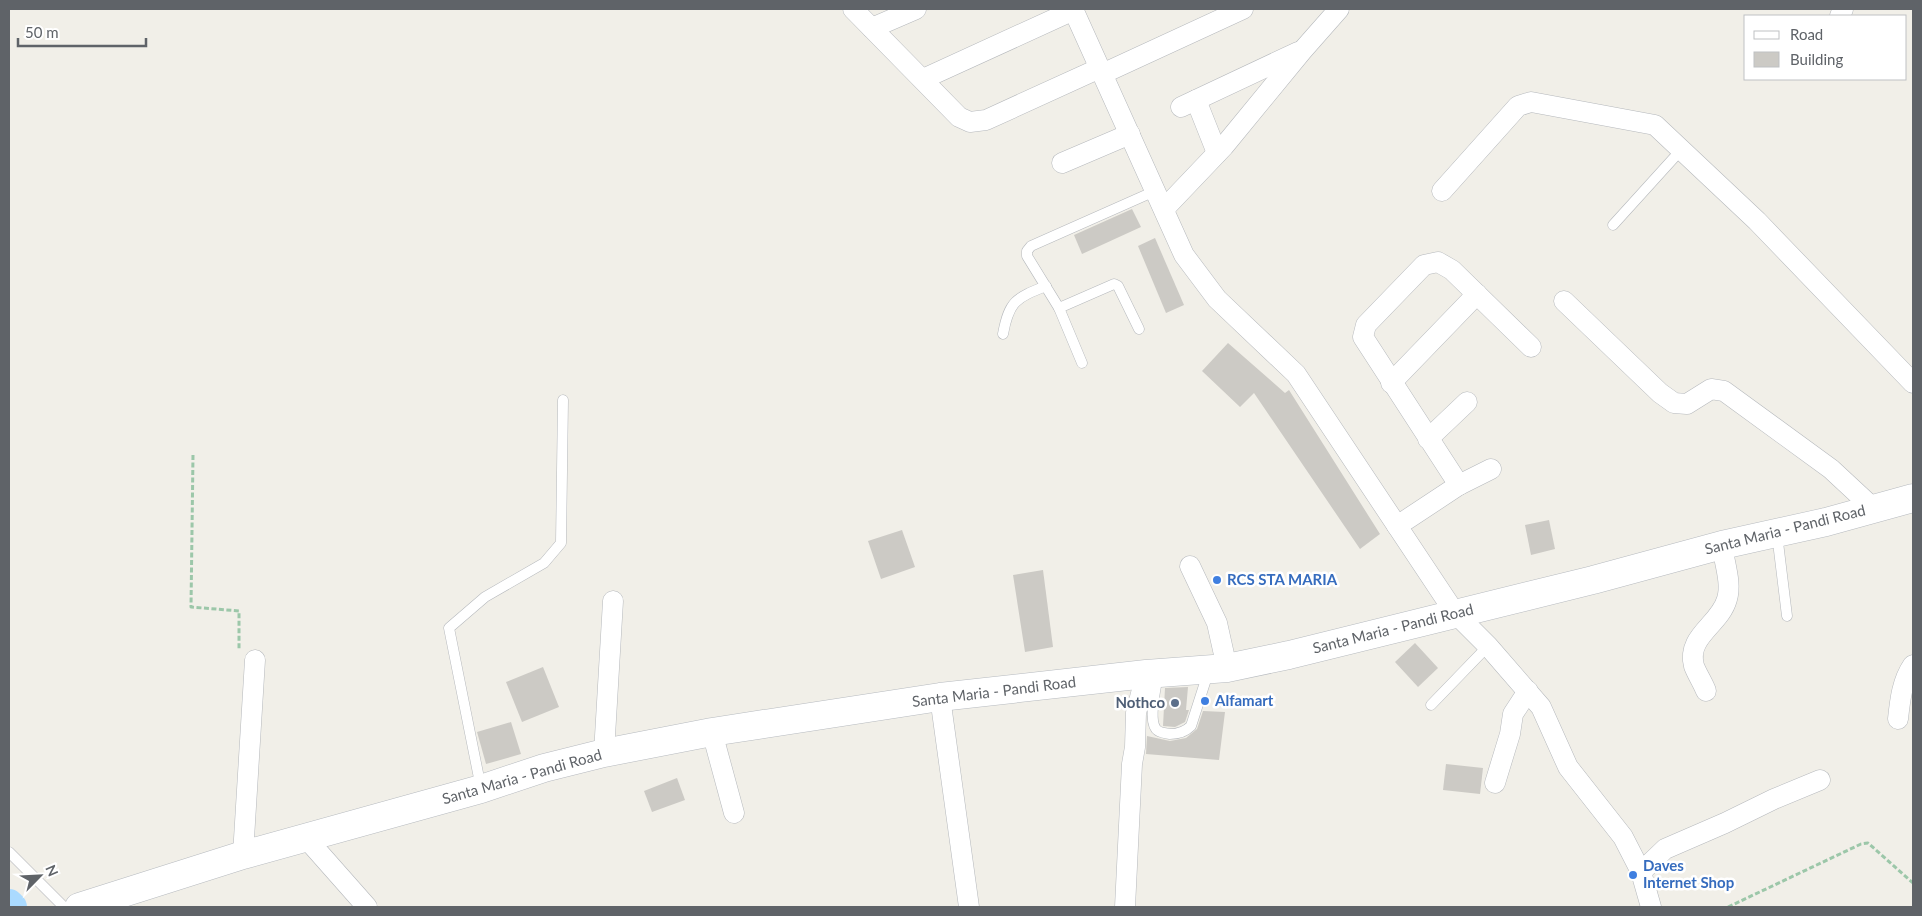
<svg xmlns="http://www.w3.org/2000/svg" width="1922" height="916" font-family="Lato,sans-serif">
	<style>
		.lines { fill: none; stroke-linecap: round; stroke-linejoin: round }
		.river { stroke: #aadaff; stroke-width: 30 }
		.building { fill: #cccac5 }
		.lane-casing { stroke: #b5b8bc; stroke-width: 11 }
		.street-casing { stroke: #b5b8bc; stroke-width: 21 }
		.secondary-casing { stroke: #b6babf; stroke-width: 29 }
		.path { stroke: #9cc7a9; stroke-width: 3; stroke-dasharray: 5 2.5; stroke-linecap: butt }
		.lane { stroke: #fff; stroke-width: 10 }
		.street { stroke: #fff; stroke-width: 20 }
		.secondary { stroke: #fff; stroke-width: 28 }
		.shop-dot { fill: #3f7fe0; stroke: #fff; stroke-width: 2 }
		.service-dot { fill: #5c6f8a; stroke: #fff; stroke-width: 2 }
		.labels { text-anchor: middle; stroke-width: 5; stroke-linejoin: round; paint-order: stroke }
		.street-label { font-size: 15px; fill: #5f6368; stroke: #fff }
		.shop-label { font-size: 15px; font-weight: bold; fill: #366cbe; stroke: #fff; text-anchor: start }
		.service-label { font-size: 15px; font-weight: bold; fill: #4e5e75; stroke: #fff; text-anchor: end }
	</style>
	<rect width="100%" height="100%" fill="#f1efe8"/>
	<g class="lines">
		<polyline class="river" points="9,904 12,907"/>
	</g>
	<g class="building">
		<polygon points="1132,209 1141,227 1082,254 1074,235"/>
		<polygon points="1155,238 1184,305 1166,313 1138,246"/>
		<polygon points="1228,343 1285,393 1289,390 1380,534 1360,549 1254,393 1240,407 1202,371"/>
		<polygon points="1549,520 1555,549 1531,555 1525,525"/>
		<polygon points="902,530 915,567 881,579 868,541"/>
		<polygon points="1043,570 1053,647 1025,652 1013,575"/>
		<polygon points="1415,643 1438,668 1418,687 1395,662"/>
		<polygon points="543,667 559,707 522,722 506,682"/>
		<polygon points="1188,687 1186,710 1189,710 1185,722 1175,727 1163,726 1165,688"/>
		<polygon points="1203,711 1225,712 1219,760 1146,754 1147,736 1170,741 1186,738 1197,729"/>
		<polygon points="511,722 521,754 486,764 477,732"/>
		<polygon points="1446,764 1483,768 1480,794 1443,790"/>
		<polygon points="677,778 685,800 652,812 644,791"/>
	</g>
	<g class="lines">
		<defs>
			<g id="lane">
				<polyline points="1613,225 1681,150"/>
				<polyline points="1059,308 1114,284 1118,286 1139,329"/>
				<path d="M1003 334C1009 301 1016 298 1046 286"/>
				<polyline points="1082,363 1059,308 1027,256 1027,251 1031,246 1155,191"/>
				<polyline points="1777,534 1787,616"/>
				<path d="M1158 675C1156 687 1148 719 1156 729 1159 733 1165 733 1170 734 1178 734 1185 732 1191 726L1209 670"/>
				<polyline points="1431,705 1488,646"/>
				<polyline points="481,788 449,628 485,597 544,563 561,543 563,400"/>
				<polyline points="9,852 64,907"/>
			</g>
			<g id="street">
				<polyline points="853,9 959,117 970,122 986,120 1100,68"/>
				<polyline points="1073,9 1184,255 1217,299 1296,374 1455,613 1488,646 1541,707 1568,767 1623,837 1641,872 1651,907"/>
				<polyline points="1840,16 1843,9"/>
				<polyline points="872,28 916,9"/>
				<polyline points="1102,74 1243,9"/>
				<polyline points="923,79 1074,10"/>
				<polyline points="1196,100 1217,153"/>
				<polyline points="1181,107 1298,52"/>
				<polyline points="1062,163 1130,134"/>
				<polyline points="1442,191 1518,106 1531,102 1655,125 1757,221 1913,383"/>
				<polyline points="1164,209 1224,146 1302,51 1339,9"/>
				<polyline points="1564,301 1660,393 1674,403 1687,404 1711,389 1724,391 1831,469 1873,508"/>
				<polyline points="1391,383 1477,294"/>
				<polyline points="1428,439 1467,402"/>
				<polyline points="1459,485 1363,337 1366,325 1424,265 1438,262 1452,270 1531,347"/>
				<polyline points="1397,526 1459,485 1491,469"/>
				<polyline points="1190,566 1217,623 1227,668"/>
				<path d="M1706 691C1703 683 1697 674 1694 666 1686 636 1720 625 1727 599 1732 583 1724 562 1722 545"/>
				<polyline points="940,697 969,907"/>
				<path d="M1898 719C1900 700 1902 681 1913 665"/>
				<polyline points="712,732 734,813"/>
				<polyline points="604,753 613,601"/>
				<polyline points="1495,783 1510,734 1513,714 1528,691"/>
				<polyline points="306,838 367,907"/>
				<polyline points="243,855 255,660"/>
				<polyline points="1641,872 1665,849 1725,823 1774,799 1820,780"/>
				<polyline points="1125,907 1132,764 1135,747 1136,713 1146,674"/>
			</g>
			<polyline id="secondary" points="79,907 243,855 481,789 544,768 604,753 712,732 940,697 1146,674 1227,668 1289,655 1593,580 1722,545 1826,522 1913,498"/>
		</defs>
		<use href="#lane" class="lane-casing"/>
		<use href="#street" class="street-casing"/>
		<use href="#secondary" class="secondary-casing"/>
		<g class="path">
			<polyline points="193,455 191,607 239,611 239,650"/>
			<polyline points="1728,907 1861,844 1868,843 1913,883"/>
		</g>
		<use href="#lane" class="lane"/>
		<use href="#street" class="street"/>
		<use href="#secondary" class="secondary"/>
	</g>
	<g class="shop-dot">
		<circle cx="1217" cy="580" r="5"/>
		<circle cx="1205" cy="701" r="5"/>
		<circle cx="1633" cy="875" r="5"/>
	</g>
	<circle class="service-dot" cx="1175" cy="703" r="5"/>
	<g class="labels">
		<g class="street-label">
			<text transform="translate(1785 530) rotate(-14)" y="5">Santa Maria - Pandi Road</text>
			<text transform="translate(1393 629) rotate(-14)" y="5">Santa Maria - Pandi Road</text>
			<text transform="translate(994 692) rotate(-7)" y="5">Santa Maria - Pandi Road</text>
			<text transform="translate(522 777) rotate(-16)" y="5">Santa Maria - Pandi Road</text>
		</g>
		<g class="shop-label">
			<text x="1227" y="585">RCS STA MARIA</text>
			<text x="1215" y="706">Alfamart</text>
			<text x="1643" y="871">Daves<tspan x="1643" dy="17">Internet Shop</tspan></text>
		</g>
		<g class="service-label">
			<text x="1165" y="708">Nothco</text>
		</g>
	</g>
	<rect width="1922" height="916" fill="none" stroke="#5f6368" stroke-width="20"/>
	<rect x="1744" y="15" width="162" height="65" fill="#ffffff" stroke="#bfc1c3"/>
	<rect x="1754" y="31" width="25" height="8" fill="#ffffff" stroke="#bfc1c3"/>
	<text x="1790" y="40" font-size="15" fill="#5f6368">Road</text>
	<rect x="1754" y="52" width="25" height="15" fill="#cccac5" stroke="#bfc1c3"/>
	<text x="1790" y="65" font-size="15" fill="#5f6368">Building</text>
	<g transform="translate(40 876) rotate(66)" stroke="#ffffff" stroke-width="4" paint-order="stroke">
	<path d="M0-4L9 19L0 12L-9 19Z" fill="#5f6368"/>
	<text y="-8" font-size="14" font-weight="bold" text-anchor="middle" fill="#5f6368">N</text>
	</g>
	<path d="M18 38v8h128v-8" fill="none" stroke="#5f6368" stroke-width="2.5"/>
	<text x="25" y="38" font-size="15" fill="#5f6368" stroke="#ffffff" stroke-width="4" paint-order="stroke">50 m</text>
</svg>
